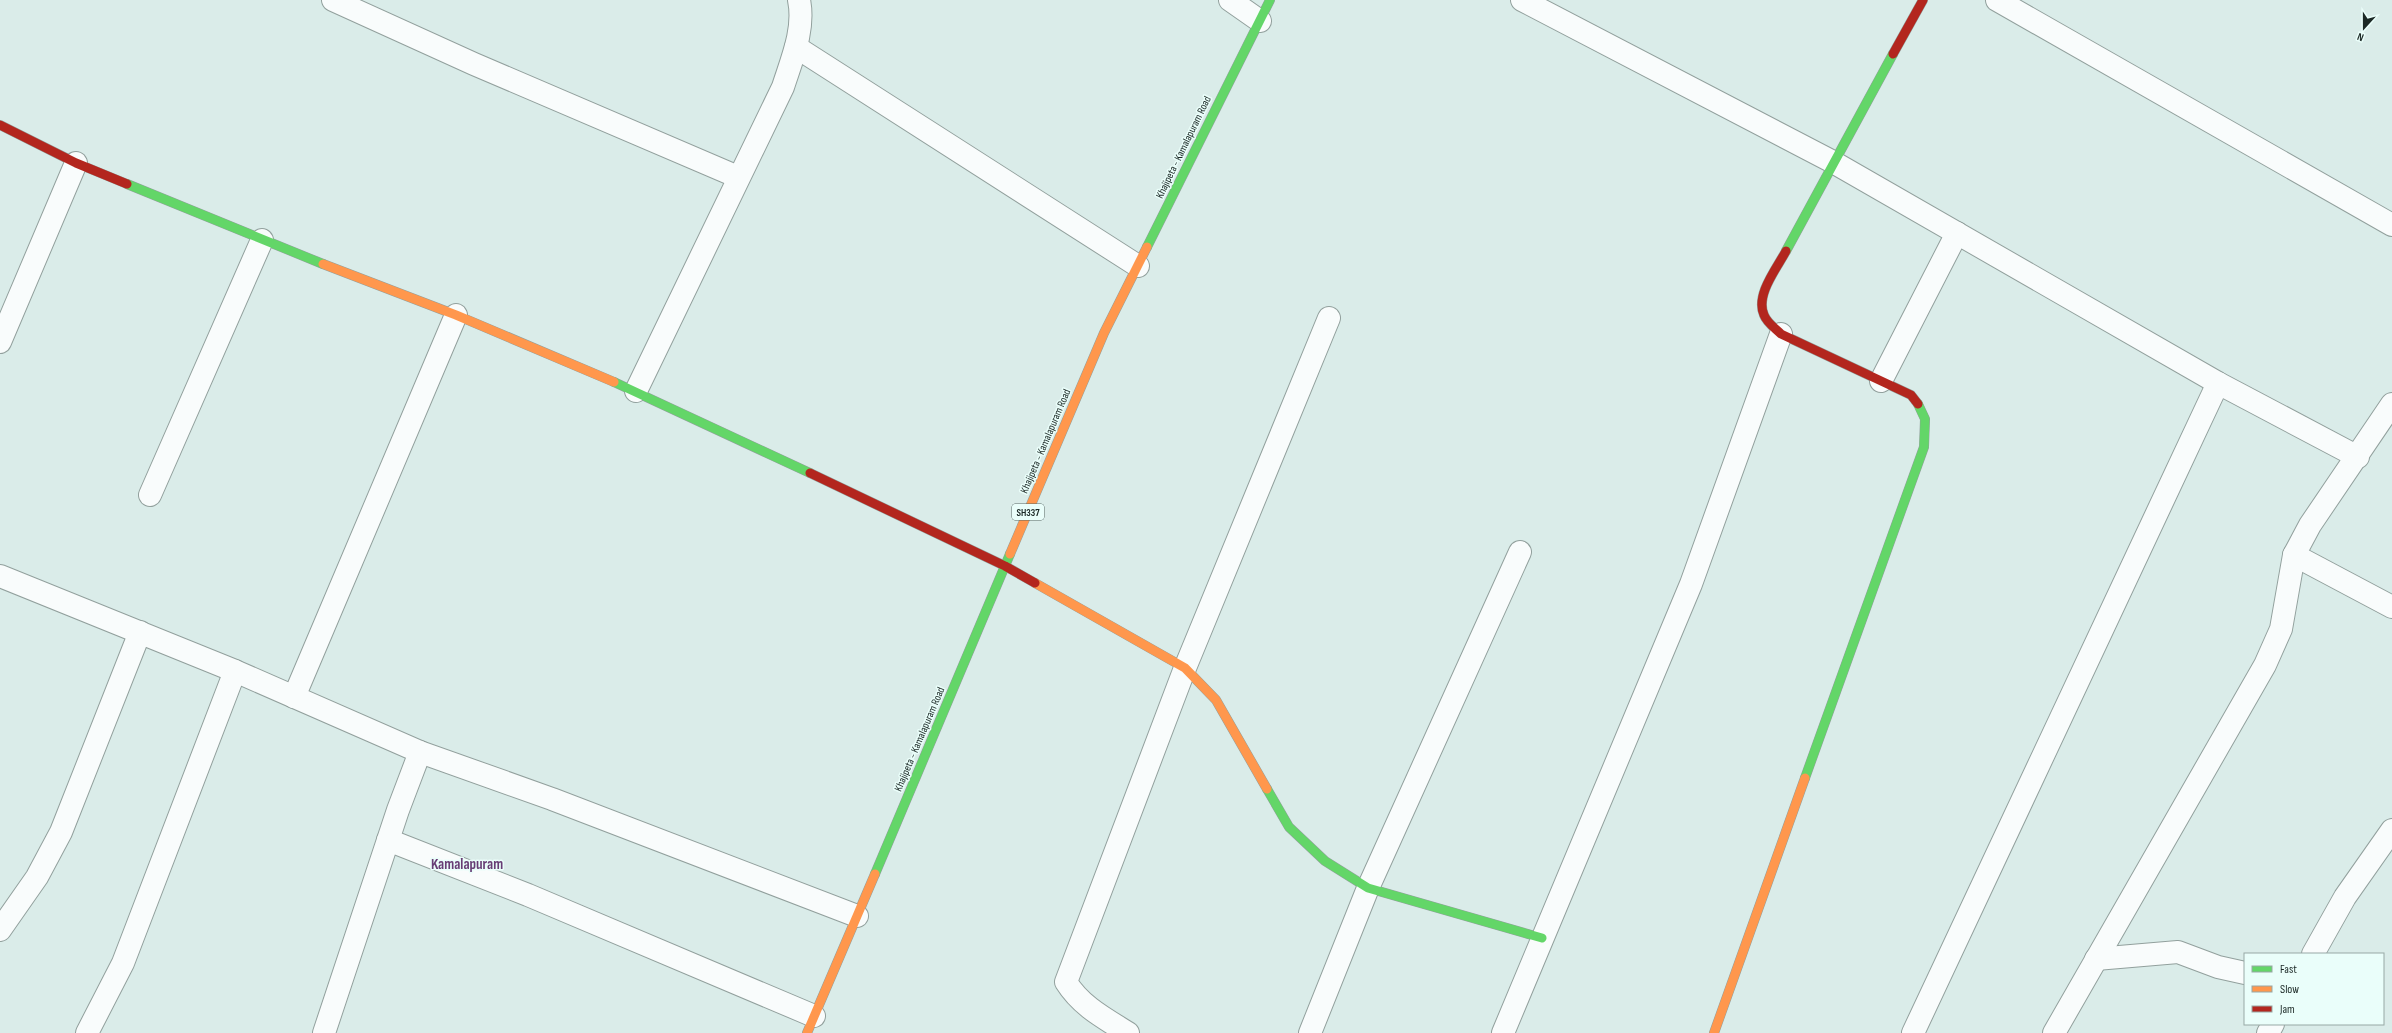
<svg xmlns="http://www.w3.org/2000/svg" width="2392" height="1033" font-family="'Sofia Sans Condensed',sans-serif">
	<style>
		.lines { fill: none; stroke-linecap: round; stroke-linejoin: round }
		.street-casing { stroke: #92a09d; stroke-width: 24 }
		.fast-casing { stroke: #92a09d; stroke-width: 10 }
		.slow-casing { stroke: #92a09d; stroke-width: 10 }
		.jam-casing { stroke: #92a09d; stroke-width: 10 }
		.street { stroke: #f9fcfc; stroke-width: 22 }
		.fast { stroke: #63d668; stroke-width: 9 }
		.slow { stroke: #ff974d; stroke-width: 9 }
		.jam { stroke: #b3261e; stroke-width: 9 }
		.labels { text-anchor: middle; stroke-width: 3; stroke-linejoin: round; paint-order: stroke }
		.shield { fill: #eafefa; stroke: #596865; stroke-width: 1 }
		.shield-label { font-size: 10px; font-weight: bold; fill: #1b2825 }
		.street-label { font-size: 11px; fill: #1b2825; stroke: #eafefa }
		.district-label { font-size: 15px; font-weight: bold; fill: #673d75; stroke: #eafefa }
	</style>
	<rect width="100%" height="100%" fill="#daece9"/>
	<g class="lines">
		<defs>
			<g id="street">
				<polyline points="333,0 474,64 738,177"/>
				<polyline points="1230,0 1260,21"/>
				<polyline points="1522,0 1833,162 2218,383 2358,457"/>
				<polyline points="1997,0 2392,225"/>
				<polyline points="796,47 1138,266"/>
				<polyline points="0,342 76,163"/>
				<polyline points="1881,381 1957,233"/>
				<path d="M636 391 783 87C792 59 805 29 799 0"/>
				<polyline points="150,495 262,240"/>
				<polyline points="2294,555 2392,607"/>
				<polyline points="0,576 235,671 420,752 552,799 857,916"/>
				<polyline points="294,697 456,315"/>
				<polyline points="388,840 528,895 814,1016"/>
				<polyline points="0,930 37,877 61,832 140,632"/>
				<polyline points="2313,954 2345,897 2392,830"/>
				<polyline points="2096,959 2178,952 2218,967 2245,973"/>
				<polyline points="87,1033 123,963 235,671"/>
				<polyline points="324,1033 398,810 420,752"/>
				<path d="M1128 1033C1104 1018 1081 1006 1066 982L1185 668 1329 318"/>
				<polyline points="1310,1033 1368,888 1520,552"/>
				<polyline points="1503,1033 1691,584 1781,334"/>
				<polyline points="1913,1033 2218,383"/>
				<polyline points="2054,1033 2265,665 2281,629 2294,555 2310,525 2392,404"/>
				<polyline points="2268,1033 2273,1024"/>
			</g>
			<g id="fast">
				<polyline points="127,184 323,264"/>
				<polyline points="1147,247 1270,0"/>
				<polyline points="1786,251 1893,54"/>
				<polyline points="614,382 810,473"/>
				<polyline points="1805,778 1924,447 1925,419 1918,404"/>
				<polyline points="1267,789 1289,827 1325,861 1368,888 1542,938"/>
				<polyline points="875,874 1010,554"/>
			</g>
			<g id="slow">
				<polyline points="323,264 456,315 614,382"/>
				<polyline points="1010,554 1104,333 1147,247"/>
				<polyline points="1035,583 1185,668 1216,700 1267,789"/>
				<polyline points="807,1033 875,874"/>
				<polyline points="1714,1033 1805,778"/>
			</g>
			<g id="jam">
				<polyline points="1893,54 1923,0"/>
				<polyline points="0,125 76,163 127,184"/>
				<path d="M1786 251C1777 268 1755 295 1764 315 1767 323 1775 328 1781 334L1911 395 1918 404"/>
				<polyline points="810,473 1005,566 1035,583"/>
			</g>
		</defs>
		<use href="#street" class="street-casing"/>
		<use href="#fast" class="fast-casing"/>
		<use href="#slow" class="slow-casing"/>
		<use href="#jam" class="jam-casing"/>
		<use href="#street" class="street"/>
		<use href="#fast" class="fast"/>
		<use href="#slow" class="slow"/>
		<use href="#jam" class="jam"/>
	</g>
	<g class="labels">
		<rect class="shield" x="1012" y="504" width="32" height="16" rx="3"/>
		<g class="shield-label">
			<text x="1028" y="516">SH337</text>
		</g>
		<g class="street-label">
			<text transform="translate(1183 147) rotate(-64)" y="4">Khajipeta - Kamalapuram Road</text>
			<text transform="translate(1045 441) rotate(-67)" y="4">Khajipeta - Kamalapuram Road</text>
			<text transform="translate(919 739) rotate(-67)" y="4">Khajipeta - Kamalapuram Road</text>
		</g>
		<g class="district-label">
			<text x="467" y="869">Kamalapuram</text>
		</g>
	</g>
	<rect x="2244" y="953" width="140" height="72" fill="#eafefa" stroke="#97a8a5"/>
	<rect x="2252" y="966" width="20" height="6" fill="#63d668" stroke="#97a8a5"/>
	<text x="2280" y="973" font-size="12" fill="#1b2825">Fast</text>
	<rect x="2252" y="986" width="20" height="6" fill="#ff974d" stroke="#97a8a5"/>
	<text x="2280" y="993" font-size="12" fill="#1b2825">Slow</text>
	<rect x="2252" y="1006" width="20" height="6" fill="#b3261e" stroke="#97a8a5"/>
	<text x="2280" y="1013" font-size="12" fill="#1b2825">Jam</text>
	<g transform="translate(2364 28) rotate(201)" stroke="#eafefa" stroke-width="3" paint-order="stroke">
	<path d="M0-3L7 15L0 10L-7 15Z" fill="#1b2825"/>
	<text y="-6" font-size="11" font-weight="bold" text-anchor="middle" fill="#1b2825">N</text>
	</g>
</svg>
